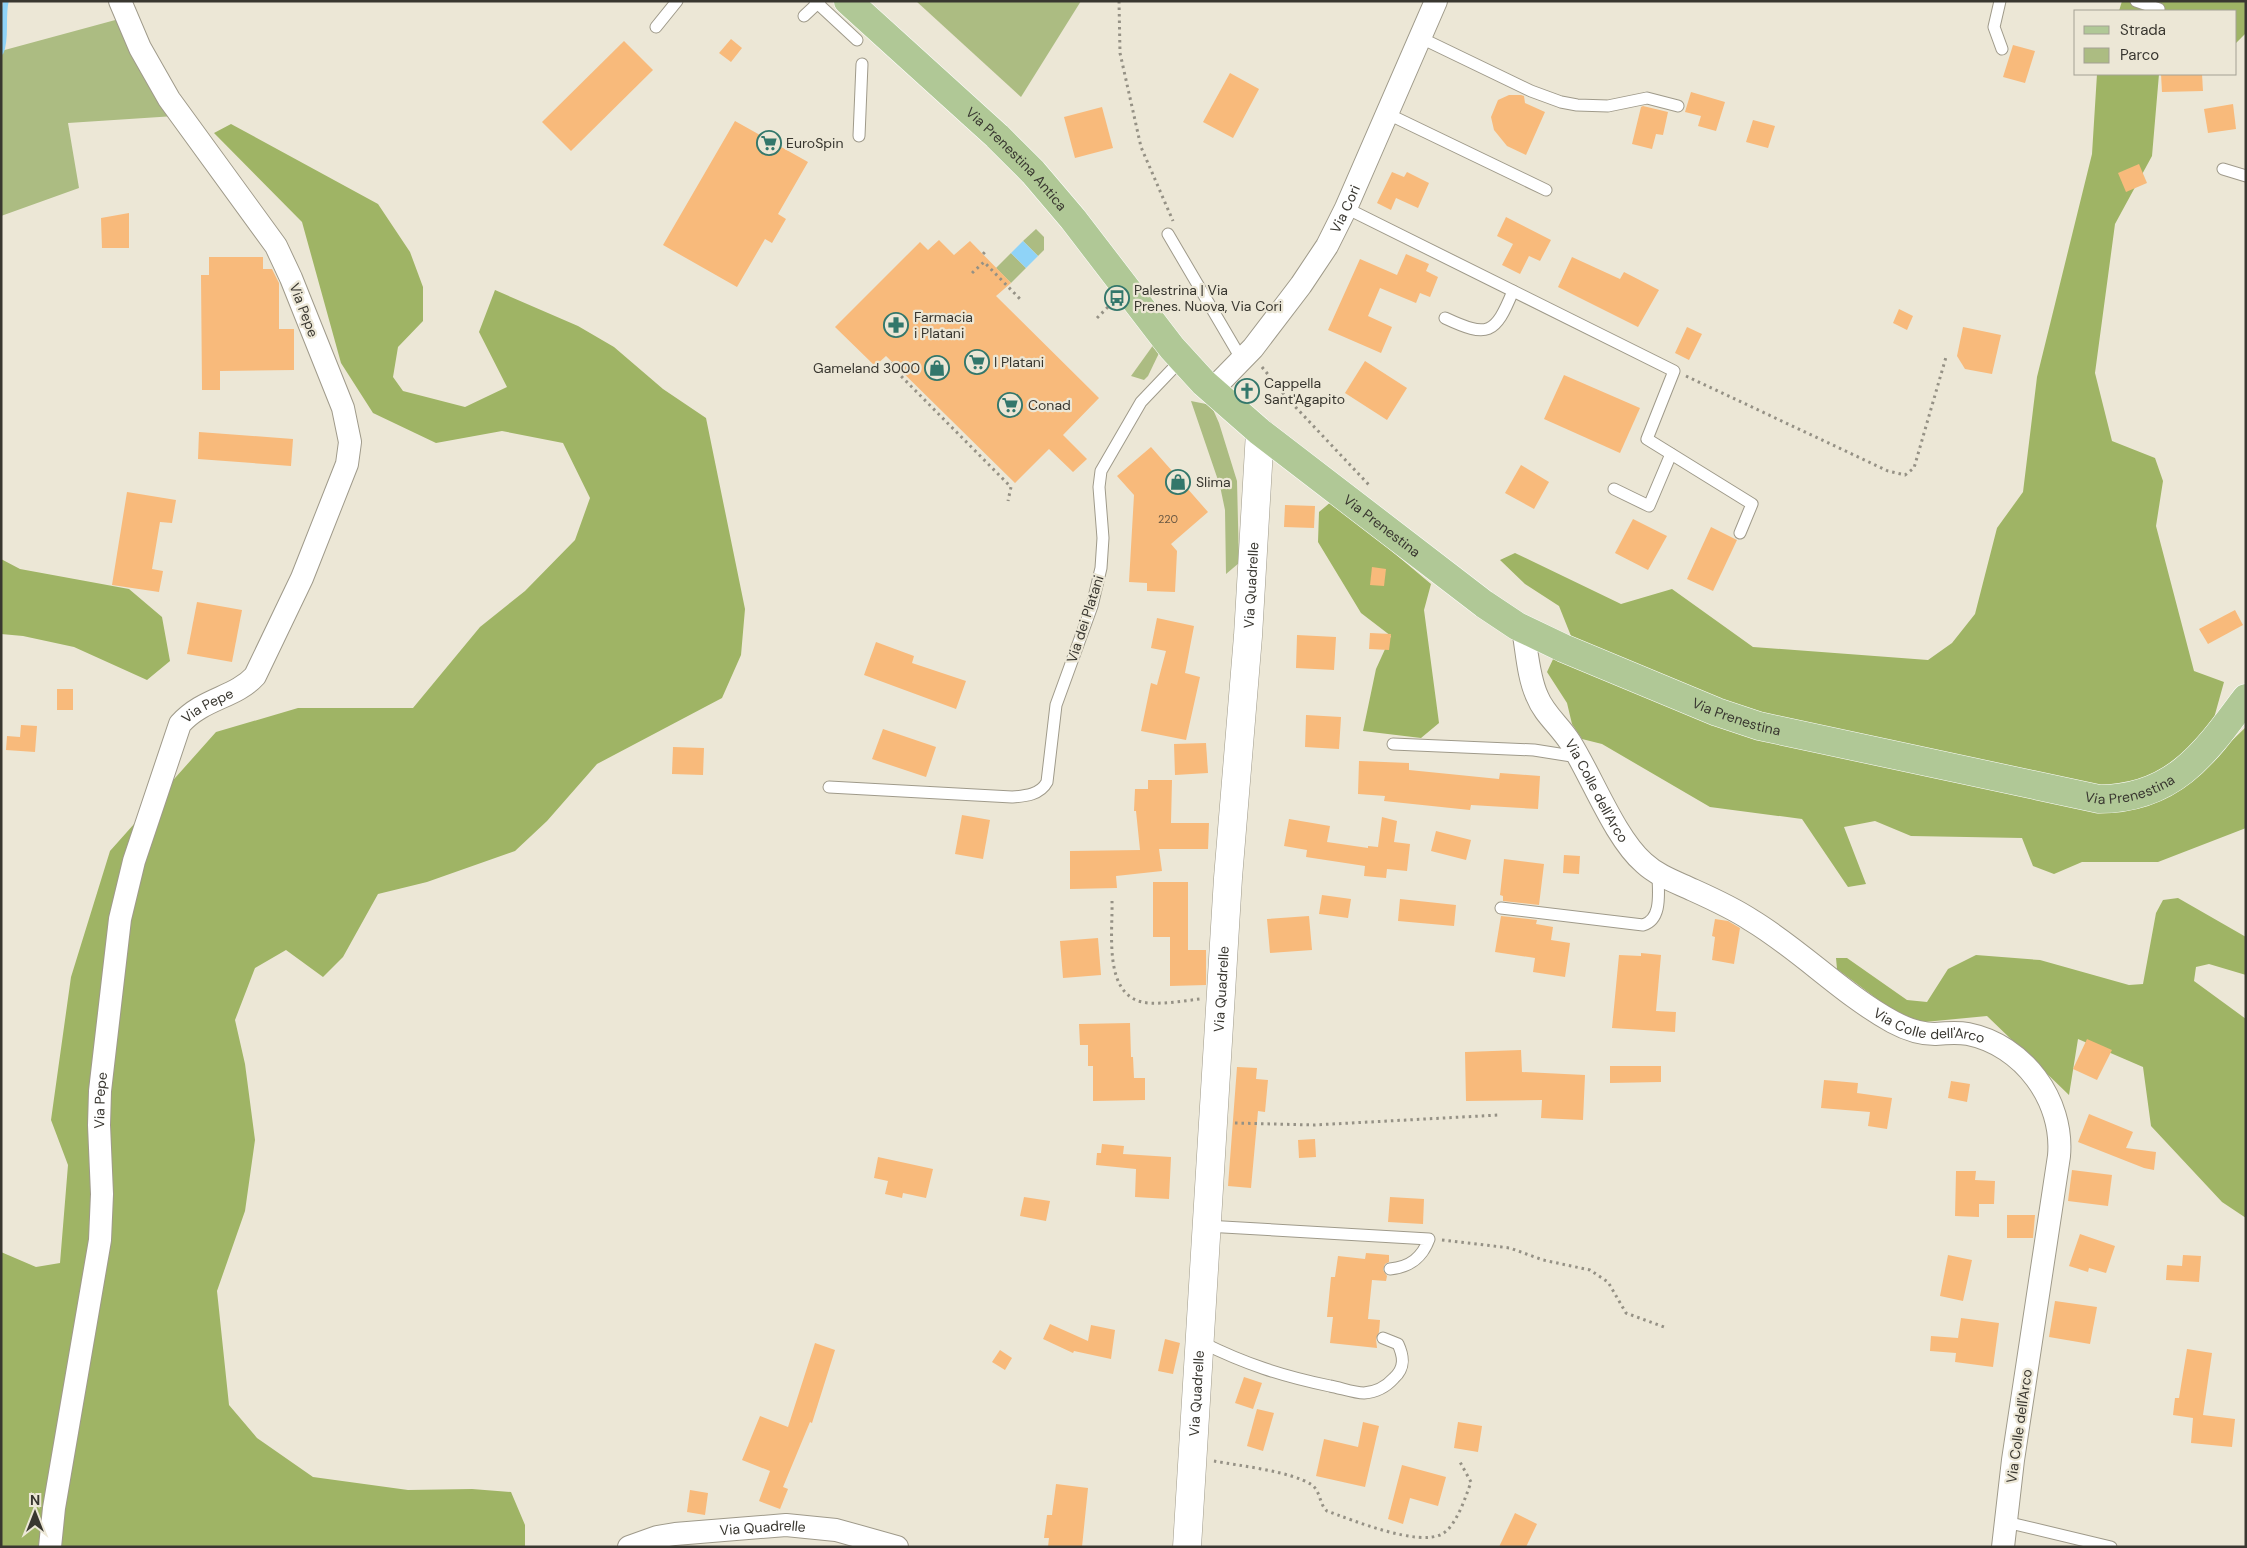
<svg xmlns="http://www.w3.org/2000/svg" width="2247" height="1548" font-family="'DM Sans',sans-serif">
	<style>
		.green { fill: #acbc82 }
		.forest { fill: #9fb465 }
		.water { fill: #8fd3f7 }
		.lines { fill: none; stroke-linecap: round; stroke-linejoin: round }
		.stream { stroke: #8fd3f7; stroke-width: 5.5 }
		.building { fill: #f8ba7b }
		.service-casing { stroke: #9f9a8a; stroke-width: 13 }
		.minor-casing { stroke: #9f9a8a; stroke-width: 24 }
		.tertiary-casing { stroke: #9f9a8a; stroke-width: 29 }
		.primary-casing { stroke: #fff; stroke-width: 29 }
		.path { stroke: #959185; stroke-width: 3; stroke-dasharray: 2.5 4; stroke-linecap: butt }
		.service { stroke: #fff; stroke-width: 11 }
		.minor { stroke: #fff; stroke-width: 22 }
		.tertiary { stroke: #fff; stroke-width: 28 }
		.primary { stroke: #b0c896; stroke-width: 28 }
		.labels { text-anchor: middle; stroke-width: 4.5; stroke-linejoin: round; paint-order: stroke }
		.number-label { font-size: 11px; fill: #695843 }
		.poi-label { font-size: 14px; fill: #393730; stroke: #ece7d6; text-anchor: start }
		.street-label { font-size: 14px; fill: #393730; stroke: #ece7d6 }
	</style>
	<rect width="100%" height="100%" fill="#ece7d6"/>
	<g class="green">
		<polygon points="916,1 1081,1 1021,97"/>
		<polygon points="119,19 175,116 68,123 79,188 1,216 1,51"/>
		<polygon points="1036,229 1044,237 1044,250 1038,256 1023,241"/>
		<polygon points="1011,253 1026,268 1011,283 996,268"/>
		<polygon points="1154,344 1160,351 1148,376 1144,380 1131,376"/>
		<polygon points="1191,401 1211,405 1219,423 1237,481 1239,563 1226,574 1225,510 1220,486"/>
	</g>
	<g class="forest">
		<polygon points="2122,1 2246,1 2246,33 2236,43 2236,11 2119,11"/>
		<polygon points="2097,74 2159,74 2152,156 2115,224 2095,373 2112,441 2155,458 2163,481 2156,526 2194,671 2224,682 2214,718 2175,770 2089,793 1759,719 1628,669 1571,636 1559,606 1525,584 1500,560 1515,553 1621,604 1672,589 1753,647 1928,660 1952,643 1975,614 1997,528 2023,492 2037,377 2092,154"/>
		<polygon points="231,124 378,204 410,252 423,287 423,321 398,347 393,377 403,391 465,407 507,387 479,332 495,290 578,326 614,347 663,389 706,418 745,609 741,655 722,698 597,764 547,821 515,851 427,882 378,894 343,957 323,977 286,950 255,968 235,1020 245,1064 255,1140 245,1211 217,1291 229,1405 257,1438 313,1477 408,1490 472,1489 511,1492 525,1525 525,1547 1,1547 1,1252 36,1267 60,1263 68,1165 51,1120 71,977 110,851 216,732 298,708 413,708 480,627 525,591 575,540 590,498 563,443 502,431 436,443 373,413 341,363 302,222 214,133"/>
		<polygon points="1332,501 1431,584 1424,610 1439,723 1421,738 1363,731 1376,669 1391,636 1361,613 1318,542 1319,512"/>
		<polygon points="1,559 20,569 129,589 162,617 170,661 147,680 74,647 23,636 1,634"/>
		<polygon points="1555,655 1724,721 2155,798 2184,787 2246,727 2246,828 2158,862 2082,862 2054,874 2033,866 2022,838 1911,836 1875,821 1844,827 1866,884 1848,887 1802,819 1710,807 1602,744 1582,739 1572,724 1567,703 1547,672"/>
		<polygon points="2178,898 2246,937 2246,975 2209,964 2196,967 2194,981 2246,1019 2246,1218 2222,1202 2151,1126 2143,1067 2078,1039 2069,1095 1987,1016 1914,1023 1888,1007 1837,969 1836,958 1847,958 1907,1000 1927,1002 1948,969 1976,955 2040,960 2129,985 2143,984 2156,913 2163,900"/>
	</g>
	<polygon class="water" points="1023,241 1038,256 1026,268 1011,253"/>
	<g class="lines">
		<path class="stream" d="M1 52C7 39 2 17 6 1"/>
	</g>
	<g class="building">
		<polygon points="731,39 742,48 731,62 719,53"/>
		<polygon points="624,41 653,70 571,151 542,122"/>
		<polygon points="2013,45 2035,51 2025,83 2003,77"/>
		<polygon points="1230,73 1259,89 1233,138 1203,122"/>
		<polygon points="2161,74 2202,74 2203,91 2162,92"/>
		<polygon points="1691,92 1725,102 1716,131 1698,126 1701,116 1685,112"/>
		<polygon points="1509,95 1521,95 1524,96 1525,103 1545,112 1526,155 1507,146 1494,130 1491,117 1498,100"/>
		<polygon points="2233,104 2236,129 2208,133 2204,109"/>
		<polygon points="1643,106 1668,112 1663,135 1656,134 1652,149 1632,144 1641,107"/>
		<polygon points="1102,107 1113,148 1075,158 1064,117"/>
		<polygon points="1753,120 1775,126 1768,148 1746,142"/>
		<polygon points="735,121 808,162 778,214 786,219 772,243 765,239 737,287 663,245"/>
		<polygon points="2139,164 2147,183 2126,192 2118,173"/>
		<polygon points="1392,172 1404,177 1407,172 1429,183 1418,208 1396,198 1391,210 1377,203"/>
		<polygon points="129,213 129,248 102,248 101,218"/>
		<polygon points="1506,217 1551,240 1540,261 1529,256 1520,274 1502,265 1513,244 1497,236"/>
		<polygon points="939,240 954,255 970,241 1011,283 996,296 1099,398 1063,435 1087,459 1073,472 1049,449 1015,483 886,356 875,366 835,327 920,242 928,250"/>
		<polygon points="1406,254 1429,264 1426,271 1438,277 1430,297 1420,293 1416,303 1380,288 1368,316 1392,327 1381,353 1328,330 1360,259 1397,275"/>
		<polygon points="209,257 263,257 263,269 272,269 279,283 279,329 294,329 294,370 220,371 220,390 202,390 201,275 209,275"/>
		<polygon points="1572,257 1620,279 1624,272 1659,290 1638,327 1558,287"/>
		<polygon points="1899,309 1913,316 1907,330 1893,323"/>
		<polygon points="1687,327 1702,334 1689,360 1675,353"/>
		<polygon points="1963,327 2001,335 1992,374 1965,369 1957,356"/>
		<polygon points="1365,361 1407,388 1387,420 1345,393"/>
		<polygon points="1564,375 1640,408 1620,453 1544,419"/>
		<polygon points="1245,379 1260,392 1250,403 1236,390"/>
		<polygon points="199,432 293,439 291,466 198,459"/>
		<polygon points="1151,447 1208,512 1171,544 1177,551 1175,592 1147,591 1147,583 1129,582 1134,495 1117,476"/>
		<polygon points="1521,465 1549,482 1534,509 1505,493"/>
		<polygon points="127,492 176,500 172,523 160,522 152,569 163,571 159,592 112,585"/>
		<polygon points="1285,505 1315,506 1314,528 1284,527"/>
		<polygon points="1633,519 1667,536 1648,570 1615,553"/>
		<polygon points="1711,527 1737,540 1713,591 1687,579"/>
		<polygon points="1372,567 1386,569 1384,586 1370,585"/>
		<polygon points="197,602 242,610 232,662 187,654"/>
		<polygon points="2235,610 2243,625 2208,644 2199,629"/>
		<polygon points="1157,618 1194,626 1185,673 1200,677 1186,740 1141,731 1151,683 1157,685 1166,651 1151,648"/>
		<polygon points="1370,633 1391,634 1389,650 1369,649"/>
		<polygon points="1297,635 1336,637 1334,670 1296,668"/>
		<polygon points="876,642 914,656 912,663 966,681 956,709 864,675"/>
		<rect x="57" y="689" width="16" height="21"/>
		<polygon points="1306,715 1341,717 1339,749 1305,747"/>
		<polygon points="21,725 37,726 35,752 6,750 7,736 20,737"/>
		<polygon points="883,729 936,747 926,777 872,759"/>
		<polygon points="1206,743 1208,773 1175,775 1174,744"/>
		<polygon points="673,747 704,748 703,775 672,774"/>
		<polygon points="1359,761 1409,763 1409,770 1499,779 1500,773 1540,776 1538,809 1471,805 1470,810 1384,801 1385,796 1358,794"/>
		<polygon points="1148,780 1172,780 1171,823 1209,823 1208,849 1159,849 1162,871 1116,876 1117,888 1070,889 1070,851 1140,850 1136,811 1134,811 1135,789 1148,789"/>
		<polygon points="962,815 990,820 983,859 955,854"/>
		<polygon points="1382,817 1397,821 1394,842 1410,844 1407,871 1387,869 1386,878 1364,876 1365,866 1306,857 1307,850 1284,846 1289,819 1330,826 1327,842 1368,848 1368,846 1378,847"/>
		<polygon points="1436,831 1471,840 1466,860 1431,851"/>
		<polygon points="1564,855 1580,856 1579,874 1563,873"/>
		<polygon points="1504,859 1544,864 1539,905 1503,901 1503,896 1500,895"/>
		<polygon points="1153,882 1188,882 1188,950 1206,950 1206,985 1170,986 1170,937 1153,937"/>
		<polygon points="1322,895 1351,899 1348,918 1319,914"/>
		<polygon points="1400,899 1456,905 1454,926 1398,921"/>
		<polygon points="1309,916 1312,950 1270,953 1267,919"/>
		<polygon points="1501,916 1537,920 1536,924 1553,927 1551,940 1570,943 1565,977 1533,972 1535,958 1495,952"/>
		<polygon points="1715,919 1728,921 1740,928 1734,964 1712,960 1715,937 1712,936"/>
		<polygon points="1098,938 1101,975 1063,978 1060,941"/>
		<polygon points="1641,953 1661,955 1656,1011 1676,1012 1675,1032 1612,1028 1619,955 1641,956"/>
		<polygon points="1130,1023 1131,1057 1133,1057 1134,1078 1145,1078 1145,1100 1093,1101 1093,1066 1088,1066 1088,1045 1080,1045 1079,1024"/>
		<polygon points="2087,1039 2112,1050 2097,1080 2073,1069"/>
		<polygon points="1521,1050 1522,1072 1585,1075 1583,1120 1541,1118 1542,1100 1466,1101 1465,1052"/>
		<polygon points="1610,1066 1661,1066 1661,1082 1610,1083"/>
		<polygon points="1237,1067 1257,1068 1256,1079 1268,1080 1265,1112 1258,1111 1251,1188 1228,1186"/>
		<polygon points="1824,1080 1858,1083 1857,1093 1892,1098 1887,1129 1868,1126 1870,1112 1821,1108"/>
		<polygon points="1951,1081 1970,1084 1967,1102 1948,1098"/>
		<polygon points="2089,1114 2133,1132 2126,1148 2156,1152 2154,1170 2144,1168 2078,1142"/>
		<polygon points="1315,1139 1316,1157 1299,1158 1298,1140"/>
		<polygon points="1102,1144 1124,1146 1123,1154 1171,1157 1169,1199 1135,1197 1136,1169 1096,1165 1097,1153 1101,1153"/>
		<polygon points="878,1157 933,1169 926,1198 903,1193 902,1198 885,1194 888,1181 874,1178"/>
		<polygon points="2072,1170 2112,1175 2108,1206 2068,1201"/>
		<polygon points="1956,1171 1976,1171 1975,1180 1995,1181 1994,1204 1979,1204 1979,1217 1955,1216"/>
		<polygon points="1024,1197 1050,1201 1046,1221 1020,1216"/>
		<polygon points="1390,1197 1424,1199 1423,1224 1388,1222"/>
		<polygon points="2007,1215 2035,1215 2033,1238 2007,1238"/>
		<polygon points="2080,1234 2115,1246 2106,1273 2089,1268 2088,1272 2069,1266"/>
		<polygon points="1366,1253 1389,1255 1389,1262 1385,1264 1383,1270 1387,1276 1386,1281 1372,1280 1368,1319 1380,1320 1379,1332 1376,1339 1377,1348 1330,1343 1333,1317 1327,1317 1331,1277 1335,1277 1338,1256 1365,1259"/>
		<polygon points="1948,1255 1972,1260 1963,1301 1940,1296"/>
		<polygon points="2183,1255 2201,1256 2199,1282 2166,1280 2167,1265 2182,1266"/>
		<polygon points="2055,1301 2097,1307 2090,1344 2049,1337"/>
		<polygon points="1961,1318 1999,1323 1993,1367 1955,1362 1956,1353 1930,1351 1931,1336 1958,1338"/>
		<polygon points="1050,1324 1088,1341 1091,1325 1115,1330 1111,1359 1074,1351 1073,1353 1043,1339"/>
		<polygon points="1165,1339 1180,1343 1173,1374 1158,1371"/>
		<polygon points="815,1343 835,1350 812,1423 810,1422 783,1487 788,1489 780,1509 759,1501 770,1471 742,1460 760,1416 788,1427"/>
		<polygon points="2187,1349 2212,1353 2203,1415 2235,1419 2232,1447 2191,1443 2193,1418 2173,1415 2175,1398 2179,1398"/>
		<polygon points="1000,1350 1012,1358 1005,1370 992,1362"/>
		<polygon points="1244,1377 1262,1383 1253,1409 1235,1403"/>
		<polygon points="1257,1409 1274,1413 1263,1451 1247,1446"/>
		<polygon points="1363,1422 1379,1426 1365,1487 1316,1476 1324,1439 1358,1447"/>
		<polygon points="1458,1422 1482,1426 1478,1452 1454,1448"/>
		<polygon points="1402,1465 1446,1477 1438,1506 1410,1498 1403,1524 1388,1519"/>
		<polygon points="1056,1484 1088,1488 1082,1547 1048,1547 1049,1538 1044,1538 1047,1515 1052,1515"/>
		<polygon points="690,1490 708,1493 705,1515 687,1512"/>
		<polygon points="1515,1513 1537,1524 1526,1547 1499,1547"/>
	</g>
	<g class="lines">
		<defs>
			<g id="service">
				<polyline points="815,1 857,40"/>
				<polyline points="2000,1 1994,27 2002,49"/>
				<polyline points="2136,1 2159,9"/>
				<polyline points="804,16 820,1"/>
				<polyline points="656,27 677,1"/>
				<polyline points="1421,38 1531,91 1561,102 1577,105 1608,106 1647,98 1678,106"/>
				<polyline points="1388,114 1546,190"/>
				<polyline points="859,136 862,64"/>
				<polyline points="2223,169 2246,176"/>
				<polyline points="1346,208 1674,371 1647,439 1752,504 1740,533"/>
				<polyline points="1168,234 1242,360"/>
				<path d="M1445 318C1488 338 1495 335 1513 291"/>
				<polyline points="1614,489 1649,506 1671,454"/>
				<polyline points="1393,744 1534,750 1578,757"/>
				<path d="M829 787 1012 797C1025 796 1040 795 1047 782L1056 705 1092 606 1101 568 1103 538 1099 487 1101 471 1141 402 1182 359"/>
				<path d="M1501 908 1643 925C1663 919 1658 891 1658 874"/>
				<path d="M1206 1226 1429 1239C1422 1258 1410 1267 1390 1269"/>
				<path d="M1201 1342C1245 1364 1282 1376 1330 1386 1341 1388 1354 1393 1364 1393 1377 1392 1386 1387 1394 1378 1405 1368 1404 1357 1398 1344L1383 1338"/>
				<polyline points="2006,1522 2111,1547"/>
			</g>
			<g id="minor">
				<path id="s1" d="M1212 390 1253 348 1301 285 1327 246 1346 208 1436 1"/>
				<path id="s2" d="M1523 629C1527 651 1528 676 1537 696 1544 714 1560 726 1570 742 1592 777 1615 838 1644 863 1658 876 1676 882 1693 890 1713 899 1733 908 1751 920 1801 950 1842 994 1893 1022 1906 1029 1920 1034 1935 1034 1946 1033 1957 1032 1968 1034 2023 1045 2064 1100 2059 1156L2013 1460 2003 1547"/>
				<path id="s3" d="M50 1547 54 1508 100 1240 102 1194 99 1125 100 1091 120 919 134 861 180 724C203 698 235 698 255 676L302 578 347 464 350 442 343 408 291 278 276 246 169 99 140 48 120 1"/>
				<path id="s4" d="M629 1547 657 1537 675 1534 786 1525 836 1530 897 1547"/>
			</g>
			<g id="tertiary">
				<path id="s5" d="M1187 1547 1228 878 1248 636 1260 432"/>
			</g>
			<g id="primary">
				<path id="s6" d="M848 1 997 136 1033 172 1073 219 1172 348 1204 383 1260 432 1484 604 1517 626 1563 648 1717 712 1759 726 2099 799C2174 799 2206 752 2246 698"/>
			</g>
		</defs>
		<use href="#service" class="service-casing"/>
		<use href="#minor" class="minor-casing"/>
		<use href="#tertiary" class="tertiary-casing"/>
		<use href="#primary" class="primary-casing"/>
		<g class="path">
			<polyline points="1119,1 1120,53 1141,147 1173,221"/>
			<polyline points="983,254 986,251"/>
			<polyline points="972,273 984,262 1022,301"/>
			<polyline points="1097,318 1111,304"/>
			<polyline points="893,363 890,365 1011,487 1008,501"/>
			<polyline points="1262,367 1287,398 1369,485"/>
			<polyline points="1686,376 1888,471 1905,475 1914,468 1946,357"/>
			<path d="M1112 901C1113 933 1102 1000 1149 1003 1165 1004 1183 1001 1200 999"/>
			<polyline points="1235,1123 1314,1125 1499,1115"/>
			<polyline points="1442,1240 1510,1248 1543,1260 1590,1270 1608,1282 1626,1313 1664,1327"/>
			<path d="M1214 1461C1240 1466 1291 1471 1312 1485 1321 1492 1319 1504 1327 1511 1352 1520 1418 1547 1442 1534 1456 1527 1466 1496 1471 1482L1460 1462"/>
		</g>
		<use href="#service" class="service"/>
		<use href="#minor" class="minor"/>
		<use href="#tertiary" class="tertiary"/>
		<use href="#primary" class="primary"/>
	</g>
	<defs>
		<symbol id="supermarket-ring" viewBox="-11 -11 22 22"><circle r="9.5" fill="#ece7d6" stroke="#33776b" stroke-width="1.5"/><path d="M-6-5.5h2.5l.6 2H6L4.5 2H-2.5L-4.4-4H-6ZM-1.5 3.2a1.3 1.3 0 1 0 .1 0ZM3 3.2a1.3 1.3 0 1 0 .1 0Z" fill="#33776b"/></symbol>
		<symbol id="bus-ring" viewBox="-11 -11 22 22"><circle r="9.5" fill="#ece7d6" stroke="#33776b" stroke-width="1.5"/><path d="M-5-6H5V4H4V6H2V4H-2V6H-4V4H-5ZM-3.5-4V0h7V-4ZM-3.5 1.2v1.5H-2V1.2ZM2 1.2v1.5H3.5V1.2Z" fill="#33776b"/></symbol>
		<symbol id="pharmacy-ring" viewBox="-11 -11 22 22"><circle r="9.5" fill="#ece7d6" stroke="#33776b" stroke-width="1.5"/><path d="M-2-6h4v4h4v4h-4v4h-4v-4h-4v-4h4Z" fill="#33776b"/></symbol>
		<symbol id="shop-ring" viewBox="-11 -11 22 22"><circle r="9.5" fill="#ece7d6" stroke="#33776b" stroke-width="1.5"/><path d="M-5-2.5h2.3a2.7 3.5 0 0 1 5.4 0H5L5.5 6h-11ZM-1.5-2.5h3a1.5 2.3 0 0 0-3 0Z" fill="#33776b"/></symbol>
		<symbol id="church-ring" viewBox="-11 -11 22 22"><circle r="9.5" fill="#ece7d6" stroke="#33776b" stroke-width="1.5"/><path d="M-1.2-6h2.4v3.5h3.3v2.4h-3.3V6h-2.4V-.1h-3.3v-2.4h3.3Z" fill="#33776b"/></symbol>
	</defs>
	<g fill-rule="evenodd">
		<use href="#supermarket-ring" x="755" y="129" width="28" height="28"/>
		<use href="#bus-ring" x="1103" y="284" width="28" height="28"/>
		<use href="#pharmacy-ring" x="882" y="311" width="28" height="28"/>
		<use href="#supermarket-ring" x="963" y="348" width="28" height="28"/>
		<use href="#shop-ring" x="923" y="354" width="28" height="28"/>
		<use href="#church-ring" x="1233" y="377" width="28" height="28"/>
		<use href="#supermarket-ring" x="996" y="391" width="28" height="28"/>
		<use href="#shop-ring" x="1164" y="468" width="28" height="28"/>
	</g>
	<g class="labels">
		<g class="number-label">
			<text x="1168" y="523">220</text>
		</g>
		<g class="poi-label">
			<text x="786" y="148">EuroSpin</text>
			<text x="1134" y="295">Palestrina | Via<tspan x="1134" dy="16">Prenes. Nuova, Via Cori</tspan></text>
			<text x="914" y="322">Farmacia<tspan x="914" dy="16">i Platani</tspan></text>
			<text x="994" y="367">I Platani</text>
			<text x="920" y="373" text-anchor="end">Gameland 3000</text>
			<text x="1264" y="388">Cappella<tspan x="1264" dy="16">Sant'Agapito</tspan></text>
			<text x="1028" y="410">Conad</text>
			<text x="1196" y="487">Slima</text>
		</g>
		<g class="street-label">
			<text dy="5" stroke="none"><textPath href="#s6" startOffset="231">Via Prenestina Antica</textPath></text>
			<text dy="5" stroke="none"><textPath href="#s1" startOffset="226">Via Cori</textPath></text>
			<text transform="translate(304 310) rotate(69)" y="5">Via Pepe</text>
			<text dy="5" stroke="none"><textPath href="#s6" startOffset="752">Via Prenestina</textPath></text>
			<text dy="5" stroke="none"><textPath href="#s5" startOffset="964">Via Quadrelle</textPath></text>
			<text transform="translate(1085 619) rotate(-72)" y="5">Via dei Platani</text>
			<text dy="5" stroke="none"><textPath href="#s3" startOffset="871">Via Pepe</textPath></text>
			<text dy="5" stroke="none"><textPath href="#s6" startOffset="1158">Via Prenestina</textPath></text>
			<text dy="5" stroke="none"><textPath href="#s6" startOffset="1562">Via Prenestina</textPath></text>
			<text dy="5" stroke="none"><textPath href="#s2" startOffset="181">Via Colle dell'Arco</textPath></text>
			<text dy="5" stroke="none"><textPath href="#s5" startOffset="559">Via Quadrelle</textPath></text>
			<text dy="5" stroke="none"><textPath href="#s2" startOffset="601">Via Colle dell'Arco</textPath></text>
			<text dy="5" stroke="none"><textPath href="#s3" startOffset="451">Via Pepe</textPath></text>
			<text dy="5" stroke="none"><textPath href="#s5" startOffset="154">Via Quadrelle</textPath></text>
			<text transform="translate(2019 1426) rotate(-82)" y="5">Via Colle dell'Arco</text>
			<text dy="5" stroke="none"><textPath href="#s4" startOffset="136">Via Quadrelle</textPath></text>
		</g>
	</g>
	<rect width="2247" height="1548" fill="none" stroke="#393730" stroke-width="5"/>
	<rect x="2074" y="10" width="162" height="65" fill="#ece7d6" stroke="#a4a194"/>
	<rect x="2084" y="26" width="25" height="8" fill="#b0c896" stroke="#a4a194"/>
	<text x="2120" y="35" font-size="15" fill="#393730">Strada</text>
	<rect x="2084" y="48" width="25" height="15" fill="#acbc82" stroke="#a4a194"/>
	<text x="2120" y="60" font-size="15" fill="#393730">Parco</text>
	<g transform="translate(35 1513)" stroke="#ece7d6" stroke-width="4" paint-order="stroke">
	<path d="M0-4L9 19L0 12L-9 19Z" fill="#393730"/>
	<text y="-8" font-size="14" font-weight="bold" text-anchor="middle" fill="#393730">N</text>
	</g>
</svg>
